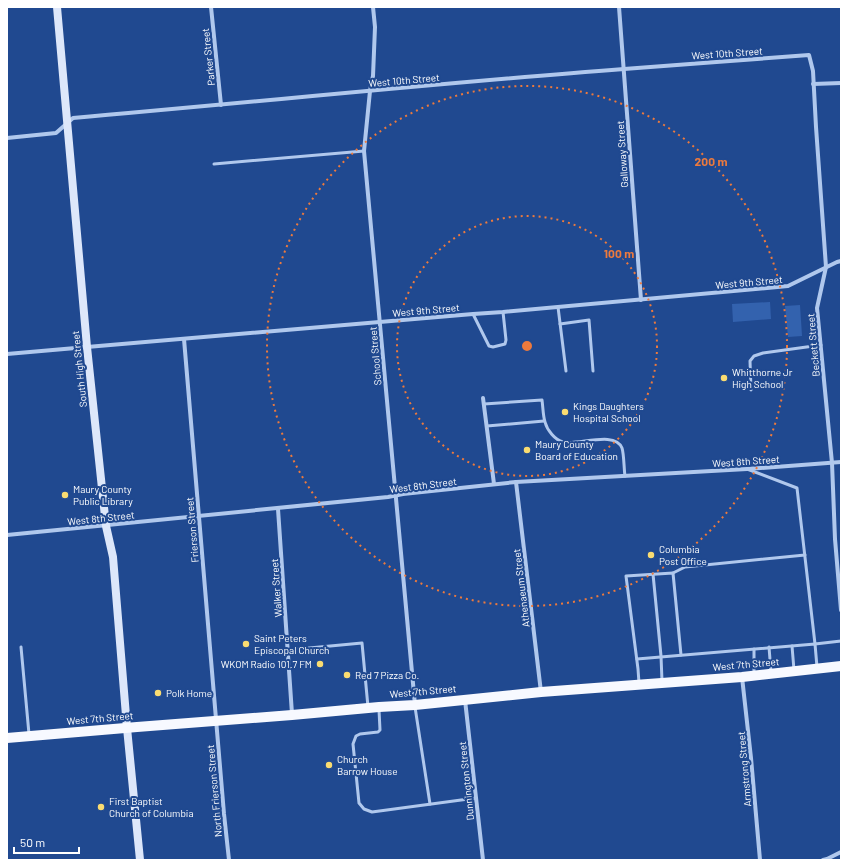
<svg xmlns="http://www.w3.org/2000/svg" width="848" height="867" font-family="Barlow,sans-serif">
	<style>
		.green { fill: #3362ae }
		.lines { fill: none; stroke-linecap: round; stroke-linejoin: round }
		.lane { stroke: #b0c8ed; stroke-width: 3 }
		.street { stroke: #b0c8ed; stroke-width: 4 }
		.secondary { stroke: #dde7fa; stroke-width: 8 }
		.primary { stroke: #f7f9ff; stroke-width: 10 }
		.ring { fill: none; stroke: #ed7a3d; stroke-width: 2; stroke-dasharray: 2 4 }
		.poi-dot { fill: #fadc71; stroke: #204990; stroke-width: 1.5 }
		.labels { text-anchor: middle; stroke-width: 4; stroke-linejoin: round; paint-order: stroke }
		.street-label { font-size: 10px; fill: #fff; stroke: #204990 }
		.poi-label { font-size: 10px; fill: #fff; stroke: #204990; text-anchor: start }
		.centre { fill: #ed7a3d; stroke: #204990; stroke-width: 2 }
		.ring-label { font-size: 12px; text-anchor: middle; font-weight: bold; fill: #ed7a3d; stroke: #204990; stroke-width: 4; stroke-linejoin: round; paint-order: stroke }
	</style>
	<rect width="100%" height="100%" fill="#204990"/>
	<g class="green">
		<polygon points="770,302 771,319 733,322 732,304"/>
		<polygon points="800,305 802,336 788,337 785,306"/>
	</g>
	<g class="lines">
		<g class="lane">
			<polyline points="214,164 364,151"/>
			<polyline points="558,307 566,371"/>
			<polyline points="473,314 489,346 493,347 505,344 506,340 503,312"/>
			<polyline points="560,324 589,320 593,371"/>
			<polyline points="751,390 750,361 754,356 763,353 821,345"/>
			<path d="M484 404 542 400C543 407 543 416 545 422 547 430 555 440 563 442 577 446 615 430 622 448 624 454 624 470 625 476"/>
			<polyline points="487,426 544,421"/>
			<polyline points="747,469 797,488 815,644 841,641"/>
			<polyline points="673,573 685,567 805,555"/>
			<polyline points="653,574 661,656 662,681"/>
			<polyline points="792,646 794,670"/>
			<polyline points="21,647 29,734"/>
			<polyline points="769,647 771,672"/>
			<polyline points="754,649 754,673"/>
			<polyline points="288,650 362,643 368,707"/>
			<polyline points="637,659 815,644 817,667"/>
			<polyline points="639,683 638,669 626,576 673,573 681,655"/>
			<polyline points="415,707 430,804"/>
			<polyline points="379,710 380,730 378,732 360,734 356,736 353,744 359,803 364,809 372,812 476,798"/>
		</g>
		<g class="street">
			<polyline points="211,7 221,105"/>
			<polyline points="373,7 375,27 373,76 370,91 364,151 415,705"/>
			<polyline points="619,7 641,300"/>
			<polyline points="813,84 841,83"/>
			<path d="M7 138 56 133 73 118C257 102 440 83 624 69 686 64 747 60 809 55L813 71 816 127 826 267 817 308 832 463 835 539 841 610"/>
			<polyline points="184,339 224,814 229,860"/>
			<polyline points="7,354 87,347 473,314 503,312 788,286 837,262 841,261"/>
			<polyline points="483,398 494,484"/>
			<polyline points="516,482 541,692"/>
			<polyline points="278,509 292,714"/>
			<polyline points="7,535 388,497 403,494 516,482 747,469 841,462"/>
			<polyline points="742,677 751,758 760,860"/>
			<polyline points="465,700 483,860"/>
			<polyline points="823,860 827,859 841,852"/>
		</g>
		<polyline class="secondary" points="57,7 87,347 106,526 113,557 127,728 140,860"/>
		<polyline class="primary" points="7,738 137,727 292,715 379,707 415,705 541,692 742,677 841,666"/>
	</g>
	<g class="ring">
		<circle cx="527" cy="346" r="130"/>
		<circle cx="527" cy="346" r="260"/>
	</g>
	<g class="poi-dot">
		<circle cx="724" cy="378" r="4"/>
		<circle cx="565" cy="412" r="4"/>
		<circle cx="527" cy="450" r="4"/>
		<circle cx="65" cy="495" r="4"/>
		<circle cx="651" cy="555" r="4"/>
		<circle cx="246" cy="644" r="4"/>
		<circle cx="320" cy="664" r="4"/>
		<circle cx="347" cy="675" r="4"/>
		<circle cx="158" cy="693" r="4"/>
		<circle cx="329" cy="765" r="4"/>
		<circle cx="101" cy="807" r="4"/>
	</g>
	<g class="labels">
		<g class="street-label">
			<text transform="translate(727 53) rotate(-4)" y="4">West 10th Street</text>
			<text transform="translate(208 57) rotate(-96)" y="4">Parker Street</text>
			<text transform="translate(404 80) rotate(-5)" y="4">West 10th Street</text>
			<text transform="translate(622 154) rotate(-94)" y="4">Galloway Street</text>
			<text transform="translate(749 282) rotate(-5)" y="4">West 9th Street</text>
			<text transform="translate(426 310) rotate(-5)" y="4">West 9th Street</text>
			<text transform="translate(813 345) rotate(-95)" y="4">Beckett Street</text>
			<text transform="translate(375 356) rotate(-95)" y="4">School Street</text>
			<text transform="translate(79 369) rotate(-96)" y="4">South High Street</text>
			<text transform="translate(746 461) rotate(-4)" y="4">West 8th Street</text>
			<text transform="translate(423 485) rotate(-7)" y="4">West 8th Street</text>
			<text transform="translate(101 518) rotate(-6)" y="4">West 8th Street</text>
			<text transform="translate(192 530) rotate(-95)" y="4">Frierson Street</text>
			<text transform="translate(276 588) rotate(-94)" y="4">Walker Street</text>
			<text transform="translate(521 588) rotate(-97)" y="4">Athenaeum Street</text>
			<text transform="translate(746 664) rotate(-5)" y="4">West 7th Street</text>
			<text transform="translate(423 691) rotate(-5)" y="4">West 7th Street</text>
			<text transform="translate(100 718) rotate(-5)" y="4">West 7th Street</text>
			<text transform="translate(744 769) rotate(-95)" y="4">Armstrong Street</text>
			<text transform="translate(466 781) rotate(-96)" y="4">Dunnington Street</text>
			<text transform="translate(214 791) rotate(-95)" y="4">North Frierson Street</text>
		</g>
		<g class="poi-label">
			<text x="732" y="376">Whitthorne Jr<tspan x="732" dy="12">High School</tspan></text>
			<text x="573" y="410">Kings Daughters<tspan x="573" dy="12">Hospital School</tspan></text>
			<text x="535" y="448">Maury County<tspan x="535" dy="12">Board of Education</tspan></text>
			<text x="73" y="493">Maury County<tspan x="73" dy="12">Public Library</tspan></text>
			<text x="659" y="553">Columbia<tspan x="659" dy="12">Post Office</tspan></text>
			<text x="254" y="642">Saint Peters<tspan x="254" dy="12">Episcopal Church</tspan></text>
			<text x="312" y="668" text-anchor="end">WKOM Radio 101.7 FM</text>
			<text x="355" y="679">Red 7 Pizza Co.</text>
			<text x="166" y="697">Polk Home</text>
			<text x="337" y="763">Church<tspan x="337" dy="12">Barrow House</tspan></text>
			<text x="109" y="805">First Baptist<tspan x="109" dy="12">Church of Columbia</tspan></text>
		</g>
	</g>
	<circle cx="527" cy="346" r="6" class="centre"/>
	<g class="ring-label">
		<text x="711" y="166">200 m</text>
		<text x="619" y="258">100 m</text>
	</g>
	<rect width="848" height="867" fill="none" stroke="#ffffff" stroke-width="16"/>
	<path d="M14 847v6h65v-6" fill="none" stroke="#ffffff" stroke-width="2"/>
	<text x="20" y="847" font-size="12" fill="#ffffff" stroke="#204990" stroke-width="3" paint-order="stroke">50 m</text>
</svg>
